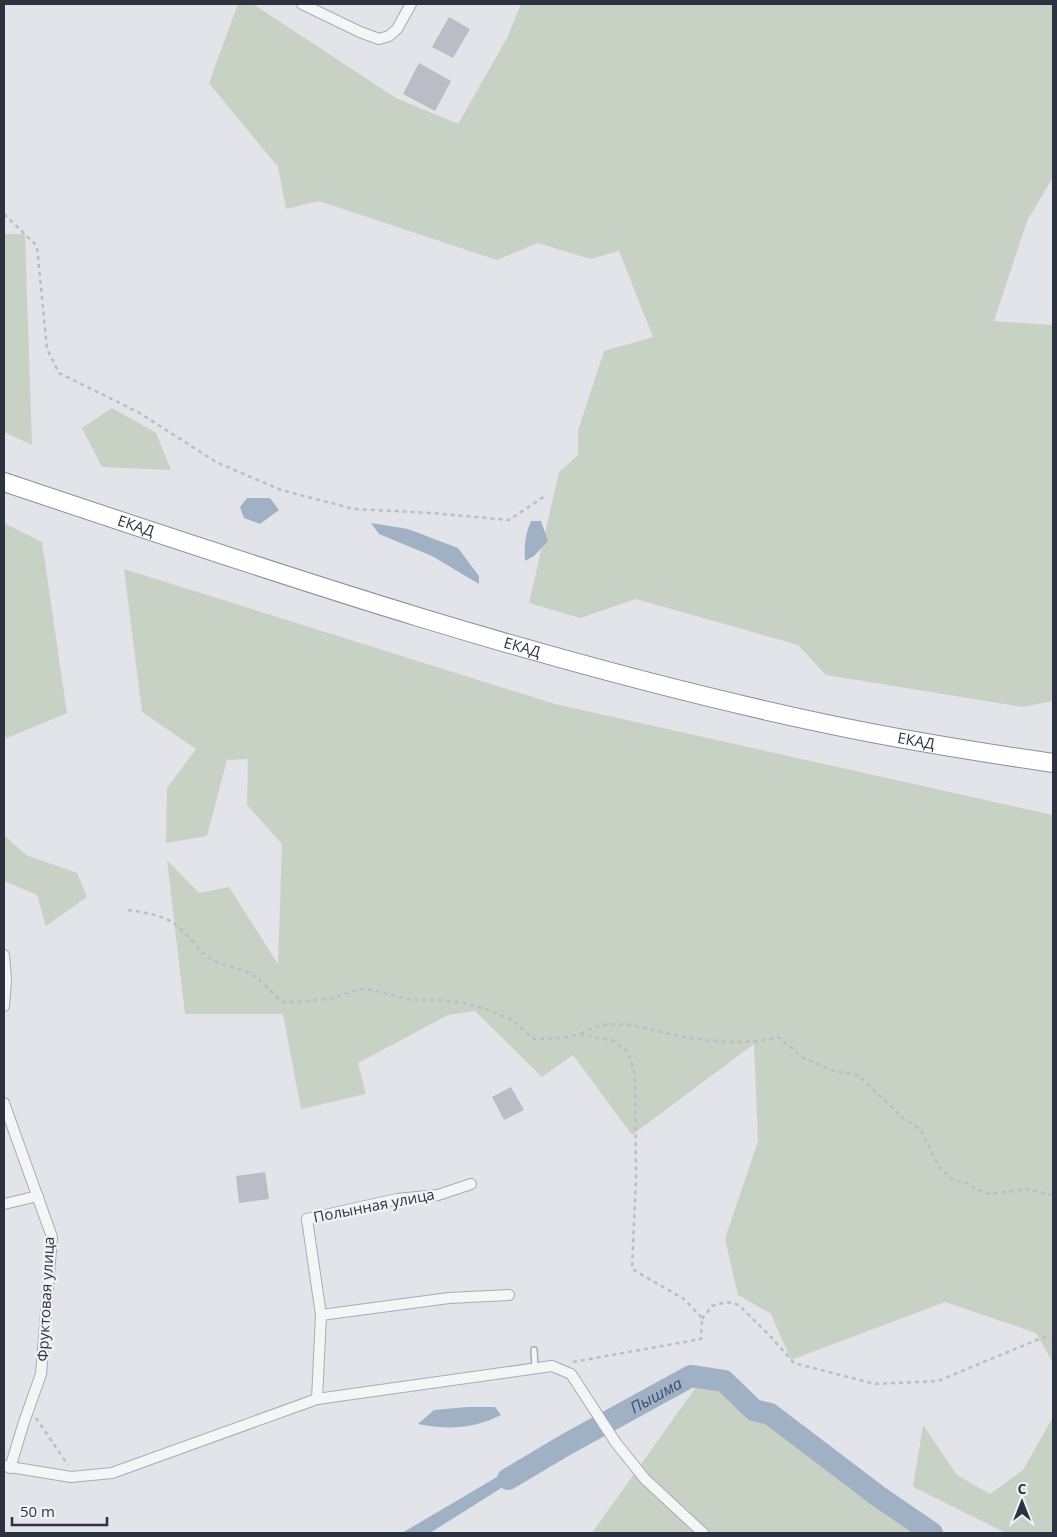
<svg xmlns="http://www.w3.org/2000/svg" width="1057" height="1537" font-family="'Open Sans',sans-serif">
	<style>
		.green { fill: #c7d2c4 }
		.water { fill: #a1b1c5 }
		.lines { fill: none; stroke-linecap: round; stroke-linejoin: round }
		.river { stroke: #a1b1c5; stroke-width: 22 }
		.building { fill: #babdc5 }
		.service-casing { stroke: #a8abb3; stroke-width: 8 }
		.minor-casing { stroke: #a8abb3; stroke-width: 12 }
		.trunk-casing { stroke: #8b919e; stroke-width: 20 }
		.path { stroke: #bcbec3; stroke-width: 2.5; stroke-dasharray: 4 4; stroke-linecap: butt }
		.service { stroke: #f4f5f7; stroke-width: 5 }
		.minor { stroke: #f4f5f7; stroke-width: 10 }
		.trunk { stroke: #fff; stroke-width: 18 }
		.labels { text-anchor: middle; stroke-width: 4.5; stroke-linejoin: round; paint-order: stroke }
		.street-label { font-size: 15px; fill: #2c323f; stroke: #f1f3f6 }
		.water-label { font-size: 16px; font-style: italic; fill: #3a4f6f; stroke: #f1f3f6 }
	</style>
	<rect width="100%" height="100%" fill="#e2e4e9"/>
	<g class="green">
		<polygon points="238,4 253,4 396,98 458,124 507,38 521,4 1053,4 1053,177 1027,221 994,321 1053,325 1053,701 1022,707 826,675 798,645 636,599 580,618 529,603 559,472 578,455 578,431 604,351 653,337 619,251 590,259 538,243 497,260 319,201 286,209 278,167 209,83"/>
		<polygon points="4,234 25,234 32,445 4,432"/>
		<polygon points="112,408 156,433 171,470 102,467 82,428"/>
		<polygon points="4,523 42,542 67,713 7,738 4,736"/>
		<polygon points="124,569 555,704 1053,815 1053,1363 1036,1333 945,1302 791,1360 771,1314 738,1295 725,1239 758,1141 754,1044 632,1135 573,1055 542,1077 475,1011 448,1015 358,1063 366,1094 301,1109 283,1014 185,1014 167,860 199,893 229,887 278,964 282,844 247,805 248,759 227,760 207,836 166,843 167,788 196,749 142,712"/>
		<polygon points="4,835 26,855 77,873 87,897 46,926 37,895 4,881"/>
		<polygon points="701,1380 807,1445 930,1533 592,1533"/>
		<polygon points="1053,1417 1053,1533 1006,1533 913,1487 923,1425 957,1475 990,1494 1023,1470"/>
	</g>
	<g class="water">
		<polygon points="247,498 270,498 279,510 260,524 244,518 240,507"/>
		<path d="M531 521H541L548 541 534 556 525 561C524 546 525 535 531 521Z"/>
		<polygon points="371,523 408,529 458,548 479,576 479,584 432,556 379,534"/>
		<path d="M467 1407H495L501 1415C474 1429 447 1430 418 1424L434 1410Z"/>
		<polygon points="529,1458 536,1466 430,1533 402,1533"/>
	</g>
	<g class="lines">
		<path class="river" id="s1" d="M508 1479 567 1444 691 1376 724 1381 754 1410 770 1414 878 1496 932 1533"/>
	</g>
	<g class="building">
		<polygon points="449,17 470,29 453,58 432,47"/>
		<polygon points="419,63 451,81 435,111 403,94"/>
		<polygon points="511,1087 524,1110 504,1120 492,1097"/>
		<polygon points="265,1172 269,1199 239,1203 236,1176"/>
	</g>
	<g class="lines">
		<defs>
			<polyline id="service" points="534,1350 535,1368"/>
			<g id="minor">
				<polyline points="302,4 360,32 379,39 389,36 397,29 411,4"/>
				<polyline points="4,955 6,980 4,1006"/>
				<polyline points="4,1103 52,1237 41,1374 24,1422 10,1468"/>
				<polyline points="4,1204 38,1196"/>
				<polyline points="321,1315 449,1298 509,1295"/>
				<polyline points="317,1399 321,1315 307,1219 397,1199 438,1195 471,1184"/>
				<polyline points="4,1466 71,1477 112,1473 317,1399 552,1366 571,1374 616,1443 645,1479 703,1533"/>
			</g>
			<g id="trunk">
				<path id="s2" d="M4 482C275 573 547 665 827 724 902 740 978 752 1053 763"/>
			</g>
		</defs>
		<use href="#service" class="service-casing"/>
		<use href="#minor" class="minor-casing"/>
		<use href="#trunk" class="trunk-casing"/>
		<g class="path">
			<polyline points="4,214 37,246 47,349 59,373 138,412 216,462 281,490 354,509 431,513 509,520 545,496"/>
			<path d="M128 910C143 912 163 915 175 924 188 934 196 948 208 957 220 966 234 966 247 972 262 979 270 992 282 1002H298L333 998 360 989 372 990 411 1000H442L463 1003 486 1009 512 1020 534 1039 563 1038 580 1034 613 1041 628 1052 635 1075 636 1178 632 1269 684 1299 702 1318 701 1339 573 1362"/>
			<path d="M581 1034C587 1031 593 1027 599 1026 629 1019 660 1034 690 1038 718 1042 750 1045 778 1037L792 1048 801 1057 834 1071 858 1075 903 1118 921 1130 939 1167 954 1181 968 1183 975 1189 990 1194 1026 1189 1053 1195"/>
			<polyline points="702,1319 712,1306 727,1302 739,1305 770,1336 794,1363 875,1384 938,1381 1044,1337 1053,1339"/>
			<polyline points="36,1418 68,1465"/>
		</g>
		<use href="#service" class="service"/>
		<use href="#minor" class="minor"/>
		<use href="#trunk" class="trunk"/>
	</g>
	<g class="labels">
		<g class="street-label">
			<text dy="5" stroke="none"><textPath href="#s2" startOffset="139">ЕКАД</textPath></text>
			<text dy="5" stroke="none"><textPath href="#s2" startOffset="544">ЕКАД</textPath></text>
			<text dy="5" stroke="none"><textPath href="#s2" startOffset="949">ЕКАД</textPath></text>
			<text transform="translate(374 1206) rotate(-11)" y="5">Полынная улица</text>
			<text transform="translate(46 1299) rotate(-87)" y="5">Фруктовая улица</text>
		</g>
		<g class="water-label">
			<text dy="6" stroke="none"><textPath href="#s1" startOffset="170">Пышма</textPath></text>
		</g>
	</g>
	<rect width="1057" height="1537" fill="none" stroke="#2c323f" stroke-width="10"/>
	<g transform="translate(1022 1502)" stroke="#f1f3f6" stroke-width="4" paint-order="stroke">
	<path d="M0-4L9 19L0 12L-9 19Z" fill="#2c323f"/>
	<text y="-8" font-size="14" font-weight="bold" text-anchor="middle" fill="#2c323f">С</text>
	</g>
	<path d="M12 1517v8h95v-8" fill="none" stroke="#2c323f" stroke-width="2.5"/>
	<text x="20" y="1517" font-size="15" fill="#2c323f" stroke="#f1f3f6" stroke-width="4" paint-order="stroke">50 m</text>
</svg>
